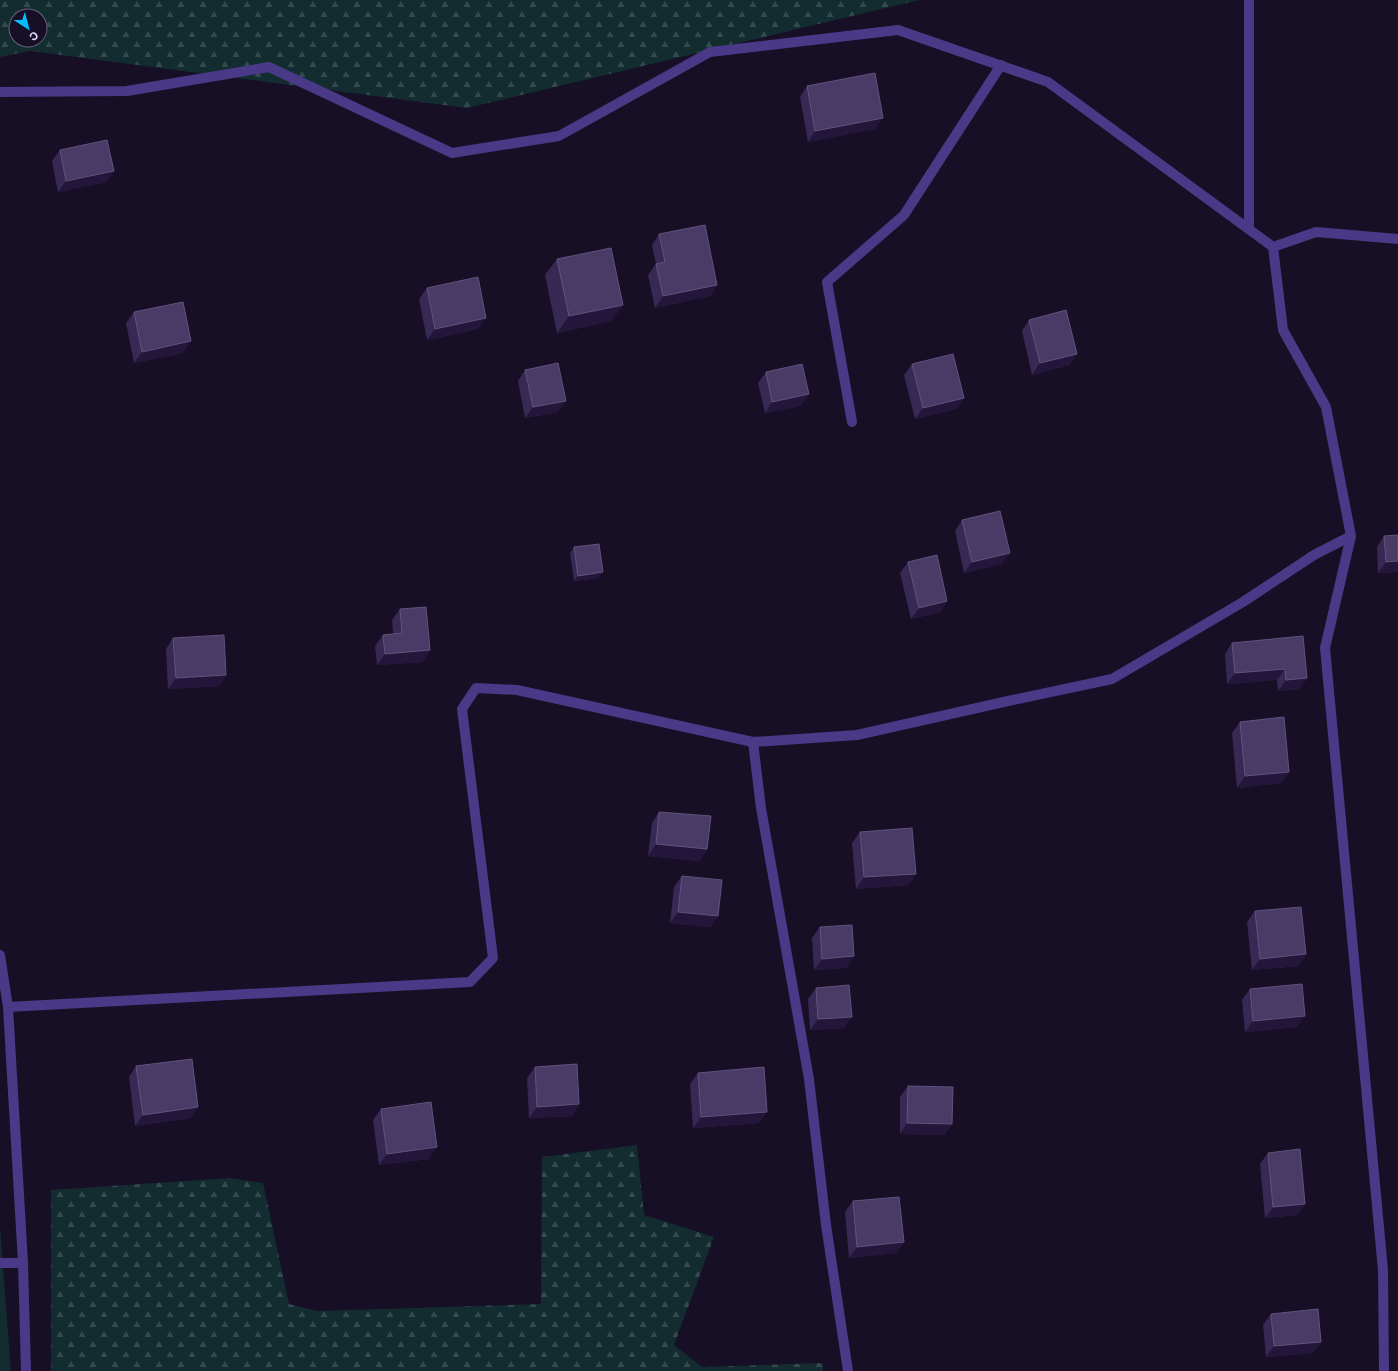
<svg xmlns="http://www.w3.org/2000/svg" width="1398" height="1371" font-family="Inter,sans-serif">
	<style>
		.forest { fill: url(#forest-firs); fill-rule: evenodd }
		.garden { fill: #122c30 }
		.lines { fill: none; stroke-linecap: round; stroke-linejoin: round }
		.service { stroke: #493986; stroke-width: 10 }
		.minor { stroke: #493986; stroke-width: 10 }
		.wall { fill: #382854 }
		.shaded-wall { fill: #23163a }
		.building { fill: #4a3a66; stroke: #61527e }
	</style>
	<defs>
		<pattern id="forest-firs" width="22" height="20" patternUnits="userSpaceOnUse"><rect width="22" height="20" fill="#122c30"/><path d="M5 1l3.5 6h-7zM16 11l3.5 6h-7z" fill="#344a4f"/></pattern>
	</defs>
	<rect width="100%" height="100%" fill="#170f26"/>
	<g class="forest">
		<path d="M0 0H919L467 108 30 51 0 57ZM16 16H40V40H16Z"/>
		<polygon points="637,1145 644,1215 714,1237 674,1345 702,1367 823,1363 823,1371 51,1371 51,1190 230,1178 263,1183 289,1304 317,1311 541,1304 542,1157"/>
	</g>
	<polygon class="garden" points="0,1227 11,1371 0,1371"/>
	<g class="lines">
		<polyline class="service" points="1249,229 1249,0"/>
		<g class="minor">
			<polyline points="0,92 127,91 269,67 452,153 559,136 710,52 898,30 1048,82 1273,247 1316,232 1398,239"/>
			<polyline points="1273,247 1283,330 1326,407 1351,536 1325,648 1383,1270 1384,1371"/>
			<polyline points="852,422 827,282 904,215 1001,65"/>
			<polyline points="753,742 761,808 809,1079 826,1225 848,1371"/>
			<polyline points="0,955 8,1007 23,1263 26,1371"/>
			<polyline points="8,1007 470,982 493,958 462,709 476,688 517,690 753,742 857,735 1008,701 1112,679 1243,602 1314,555 1351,536"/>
			<polyline points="0,1263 23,1263"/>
		</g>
	</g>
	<g class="wall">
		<polygon points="807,86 875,129 808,142 800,97"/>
		<polygon points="60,150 114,171 106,182 58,192 52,161"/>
		<polygon points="659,234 717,285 710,296 655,308 648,275 656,264 652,245"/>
		<polygon points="557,259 623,305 611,321 557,333 545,275"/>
		<polygon points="427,288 478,329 427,340 419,299"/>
		<polygon points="134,312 183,353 134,363 126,323"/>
		<polygon points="1029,320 1077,354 1069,365 1032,375 1022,331"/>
		<polygon points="912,364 964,398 956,409 915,419 904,375"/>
		<polygon points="525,370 558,412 525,418 518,381"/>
		<polygon points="766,372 801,406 765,413 758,383"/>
		<polygon points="962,520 1002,564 964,573 955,531"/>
		<polygon points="1398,535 1398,572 1378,573 1377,547 1384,536"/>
		<polygon points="574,547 599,578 574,581 570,553"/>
		<polygon points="908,562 947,601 940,612 911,619 900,573"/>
		<polygon points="400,609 430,650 422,662 377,665 375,646 383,635 393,634 392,620"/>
		<polygon points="173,638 226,675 219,686 168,689 166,649"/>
		<polygon points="1232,643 1307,678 1299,689 1278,691 1277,680 1227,684 1225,654"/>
		<polygon points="1240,722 1289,772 1281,783 1237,788 1232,733"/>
		<polygon points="659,812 707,849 699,861 648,856 652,823"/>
		<polygon points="860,832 916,874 908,885 856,889 852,843"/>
		<polygon points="682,876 718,916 710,927 670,923 674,887"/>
		<polygon points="1255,911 1306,954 1298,966 1252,970 1247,922"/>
		<polygon points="820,927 854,956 846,968 814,970 812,938"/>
		<polygon points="816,988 844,1028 810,1030 808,999"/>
		<polygon points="1250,989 1297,1027 1245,1032 1242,1000"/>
		<polygon points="136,1066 191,1118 135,1126 129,1077"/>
		<polygon points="535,1067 579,1104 572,1116 529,1118 527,1078"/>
		<polygon points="698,1073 759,1123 693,1128 690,1084"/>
		<polygon points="908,1086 952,1124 944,1135 900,1134 900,1097"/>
		<polygon points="381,1109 429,1159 379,1165 373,1120"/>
		<polygon points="1268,1153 1305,1204 1297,1215 1265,1218 1260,1164"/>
		<polygon points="853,1201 904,1242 896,1253 849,1258 845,1212"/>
		<polygon points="1271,1314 1321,1342 1313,1353 1266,1357 1263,1325"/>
	</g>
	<g class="shaded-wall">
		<polygon points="883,118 875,129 808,142 815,131"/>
		<polygon points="114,171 106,182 58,192 66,181"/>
		<polygon points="717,285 710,296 655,308 663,296"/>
		<polygon points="623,305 611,321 557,333 569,316"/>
		<polygon points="486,318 478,329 427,340 435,329"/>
		<polygon points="191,341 183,353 134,363 142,352"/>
		<polygon points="1077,354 1069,365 1032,375 1040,363"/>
		<polygon points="809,394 801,406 765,413 772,402"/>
		<polygon points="964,398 956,409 915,419 923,408"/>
		<polygon points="566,401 558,412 525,418 533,407"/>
		<polygon points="1010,553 1002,564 964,573 972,562"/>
		<polygon points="1398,561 1398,572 1378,573 1386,562"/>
		<polygon points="603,572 599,578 574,581 578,576"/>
		<polygon points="947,601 940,612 911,619 919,608"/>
		<polygon points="430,650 422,662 377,665 385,654"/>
		<polygon points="1285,669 1277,680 1227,684 1235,673"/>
		<polygon points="226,675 219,686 168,689 176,678"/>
		<polygon points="1307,678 1299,689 1278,691 1286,680"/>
		<polygon points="1289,772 1281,783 1237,788 1245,776"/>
		<polygon points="656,844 707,849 699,861 648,856"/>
		<polygon points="916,874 908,885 856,889 864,877"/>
		<polygon points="678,912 718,916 710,927 670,923"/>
		<polygon points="1306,954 1298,966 1252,970 1260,959"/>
		<polygon points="854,956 846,968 814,970 822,959"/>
		<polygon points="1305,1016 1297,1027 1245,1032 1253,1021"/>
		<polygon points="852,1017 844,1028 810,1030 818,1019"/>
		<polygon points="579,1104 572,1116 529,1118 537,1107"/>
		<polygon points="198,1107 191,1118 135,1126 143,1115"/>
		<polygon points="767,1112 759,1123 693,1128 701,1117"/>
		<polygon points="907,1123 952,1124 944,1135 900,1134"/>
		<polygon points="437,1147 429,1159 379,1165 387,1154"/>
		<polygon points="1305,1204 1297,1215 1265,1218 1273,1207"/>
		<polygon points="904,1242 896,1253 849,1258 857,1247"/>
		<polygon points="1321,1342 1313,1353 1266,1357 1274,1346"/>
	</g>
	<g class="building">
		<polygon points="875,73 883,118 815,131 807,86"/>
		<polygon points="107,140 114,171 66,181 60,150"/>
		<polygon points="705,225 717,285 663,296 656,264 665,262 659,234"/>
		<polygon points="611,248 623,305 569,316 557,259"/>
		<polygon points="478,277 486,318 435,329 427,288"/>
		<polygon points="183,302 191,341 142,352 134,312"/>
		<polygon points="1066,310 1077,354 1040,363 1029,320"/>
		<polygon points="953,354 964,398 923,408 912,364"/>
		<polygon points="558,363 566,401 533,407 525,370"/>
		<polygon points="802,364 809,394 772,402 766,372"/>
		<polygon points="1000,511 1010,553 972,562 962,520"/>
		<polygon points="1398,535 1398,561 1386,562 1384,536"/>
		<polygon points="599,544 603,572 578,576 574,547"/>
		<polygon points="937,555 947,601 919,608 908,562"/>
		<polygon points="426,607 430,650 385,654 383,635 402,633 400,609"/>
		<polygon points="224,635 226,675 176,678 173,638"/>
		<polygon points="1303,636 1307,678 1286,680 1285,669 1235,673 1232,643"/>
		<polygon points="1284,717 1289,772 1245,776 1240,722"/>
		<polygon points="659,812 711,816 707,849 656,844"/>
		<polygon points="912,828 916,874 864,877 860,832"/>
		<polygon points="682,876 722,880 718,916 678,912"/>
		<polygon points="1301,907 1306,954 1260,959 1255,911"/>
		<polygon points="852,925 854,956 822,959 820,927"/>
		<polygon points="1302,984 1305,1016 1253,1021 1250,989"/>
		<polygon points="849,985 852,1017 818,1019 816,988"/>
		<polygon points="192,1059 198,1107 143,1115 136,1066"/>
		<polygon points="577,1064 579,1104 537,1107 535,1067"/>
		<polygon points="764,1067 767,1112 701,1117 698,1073"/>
		<polygon points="908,1086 953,1087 952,1124 907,1123"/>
		<polygon points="431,1102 437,1147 387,1154 381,1109"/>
		<polygon points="1300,1149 1305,1204 1273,1207 1268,1153"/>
		<polygon points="899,1197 904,1242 857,1247 853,1201"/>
		<polygon points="1318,1309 1321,1342 1274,1346 1271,1314"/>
	</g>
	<g transform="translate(28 28) rotate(144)"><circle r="19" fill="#170f26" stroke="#675e7d"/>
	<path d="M0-3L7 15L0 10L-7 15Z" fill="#00bcff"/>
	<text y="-6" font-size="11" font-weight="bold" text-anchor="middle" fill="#e0d4ff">С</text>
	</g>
</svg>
